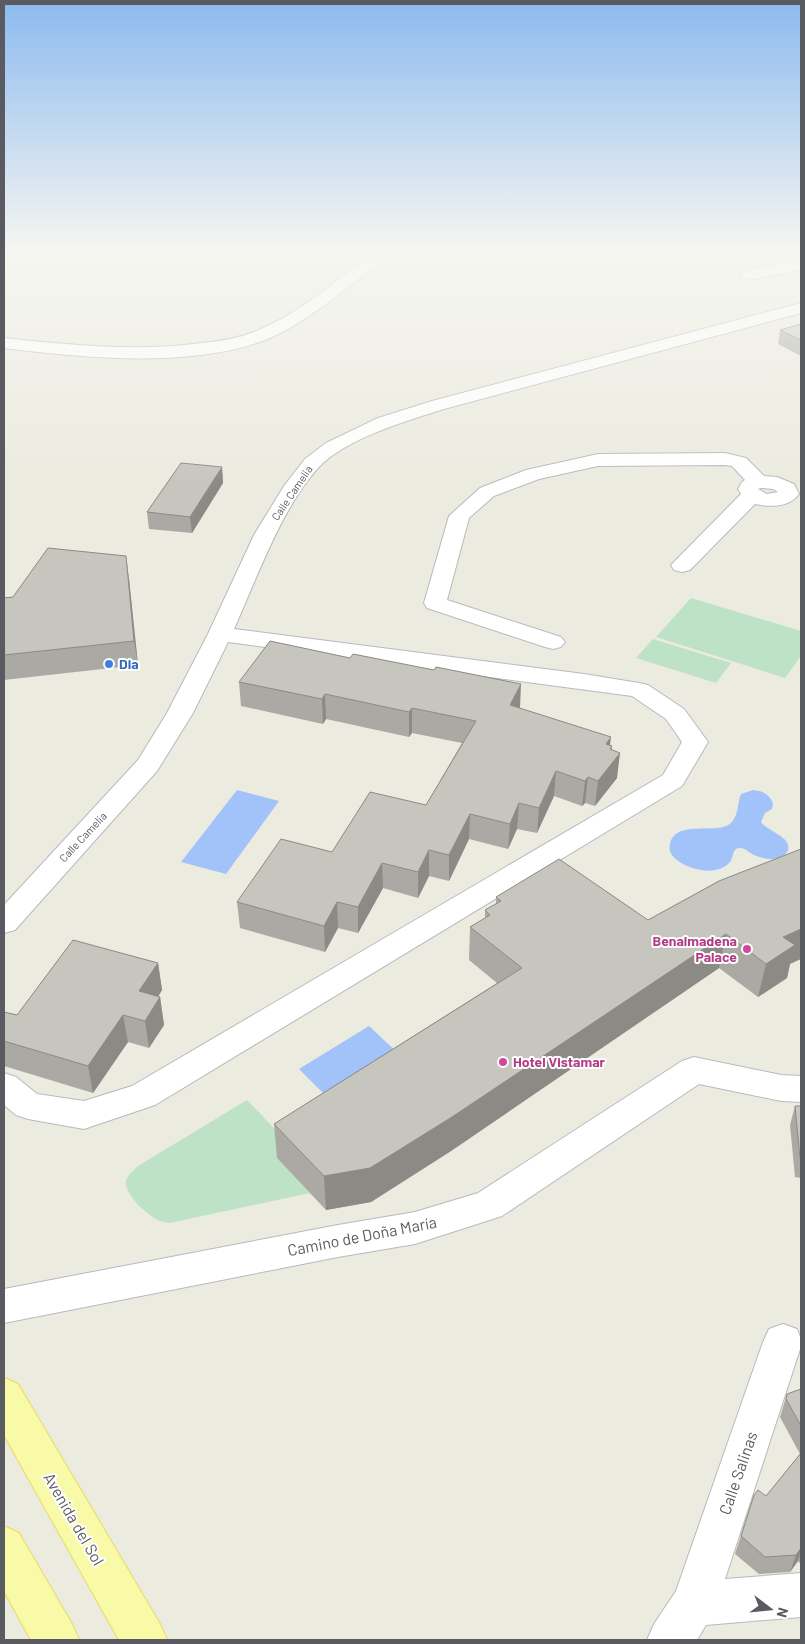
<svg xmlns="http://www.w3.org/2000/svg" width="805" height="1644" font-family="Barlow,sans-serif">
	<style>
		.green { fill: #bee2c5 }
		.water { fill: #a2c3fa }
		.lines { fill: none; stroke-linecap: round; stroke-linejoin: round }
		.minor-casing { stroke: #b8b9bf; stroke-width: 2 }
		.major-casing { stroke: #e9dc5c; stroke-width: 2 }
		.minor { fill: #fff; fill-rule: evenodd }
		.major { fill: #f8faa7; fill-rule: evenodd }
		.wall { fill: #aaa9a3 }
		.shaded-wall { fill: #8b8a85 }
		.building { fill: #c6c5be; stroke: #8b8a85 }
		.shop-dot { fill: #3f7fe0; stroke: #fff; stroke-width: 2 }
		.hotel-dot { fill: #d1479c; stroke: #fff; stroke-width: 2 }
		.labels { text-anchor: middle; stroke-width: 4; stroke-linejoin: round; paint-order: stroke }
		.far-street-label { font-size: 11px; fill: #595b61; stroke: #fff }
		.shop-label { font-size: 14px; font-weight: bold; fill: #366cbe; stroke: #fff; text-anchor: start }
		.hotel-label { font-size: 14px; font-weight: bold; fill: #b23c85; stroke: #fff; text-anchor: end }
		.near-street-label { font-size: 16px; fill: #595b61; stroke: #fff }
	</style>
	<rect width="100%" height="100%" fill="#ebebe0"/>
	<g class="green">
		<polygon points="691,598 801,631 801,656 785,678 656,637"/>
		<polygon points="653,639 731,663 716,683 636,658"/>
		<path d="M247 1100 293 1148 278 1159 310 1193 169 1223C165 1222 158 1221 154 1218 145 1212 124 1194 126 1181 127 1175 134 1170 138 1166Z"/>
	</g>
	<g class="water">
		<polygon points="237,790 279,801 226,874 181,862"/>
		<path d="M753 790C763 791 769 794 773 803L772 809 765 813 761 822C767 831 792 837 788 850 783 863 763 859 754 855 749 853 746 848 740 848 732 848 734 857 730 862 717 877 690 870 677 860 672 856 668 851 670 844 676 818 718 836 731 823 739 815 737 803 741 794Z"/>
		<polygon points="369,1026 402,1057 331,1101 299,1069"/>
	</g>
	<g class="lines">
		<defs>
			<g id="minor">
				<path d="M373 252H389C381 264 355 281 343 291 320 309 297 326 270 338 195 369 83 358 4 348V338C70 345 136 352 202 343 222 341 242 338 261 329 303 311 337 280 373 252Z"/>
				<polygon points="801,260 801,270 748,280 743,278 740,275 743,272 748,270"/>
				<path d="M801 303V313L444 409C407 421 346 438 318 468 282 507 256 580 234 629L584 674 639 683 648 685 684 709 708 742 682 786 155 1105 84 1129 28 1119 16 1115 4 1105V1073L16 1077 37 1094 84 1101 132 1086 663 775 682 742 666 719 632 696 228 642 193 713 157 771 15 930 4 933V905L138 760 167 713 208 634 254 535 284 486 305 459 326 443 378 418 432 401Z"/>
				<path d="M725 453 746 458 764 476 777 477 794 484 799 494C789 508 770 507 755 504L690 570 682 572 674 570 671 565 741 494 738 489 742 482 745 480 732 466 725 465 598 466 539 479 494 496 469 518 447 600 561 637 565 642 561 647 553 649 545 647 427 608 424 603 449 516 480 488 526 470 598 454ZM761 488 773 489 778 492 767 494 758 489Z"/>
				<polygon points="694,1057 781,1075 801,1076 801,1102 781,1101 699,1084 502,1216 415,1244 338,1257 4,1323 4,1289 338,1225 415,1212 478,1193 682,1061"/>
				<polygon points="783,1324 797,1329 801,1339 801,1346 725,1579 801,1573 801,1617 706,1625 697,1640 647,1640 654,1624 676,1591 763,1342 769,1329"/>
			</g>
			<g id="major">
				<polygon points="4,1378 18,1384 160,1624 167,1640 119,1640 4,1435"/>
				<polygon points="4,1526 19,1533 72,1624 79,1640 31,1640 4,1591"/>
			</g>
		</defs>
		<use href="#minor" class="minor-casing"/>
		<use href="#major" class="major-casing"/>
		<use href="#minor" class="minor"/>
		<use href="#major" class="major"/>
	</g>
	<g class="wall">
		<polygon points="801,324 801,356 778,344 780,330"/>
		<polygon points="222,467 223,483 192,533 149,529 147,512"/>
		<polygon points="129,579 138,665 4,680 4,598"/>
		<polygon points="239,682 520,708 610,746 617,778 595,806 585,803 582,806 554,796 537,833 517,829 508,849 469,839 449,881 429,876 418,898 383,888 358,933 338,928 325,952 240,928 237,902 332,852 426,805 462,743 412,733 409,737 326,719 323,724 241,706"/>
		<polygon points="719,881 790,964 787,978 758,997 719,968 451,1151 371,1202 326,1210 277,1158 274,1124 497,983 469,960 470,927 485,918 485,910 496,904 496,897 648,920"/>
		<polygon points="158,963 162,990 158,997 160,997 164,1025 149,1048 128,1042 93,1093 4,1066 4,1012 17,1015"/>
		<polygon points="795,1106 801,1106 801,1178 795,1177 790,1125"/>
		<polygon points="801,1389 801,1564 798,1561 790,1572 759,1574 735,1554 754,1495 766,1496 800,1454 780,1417 787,1394"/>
	</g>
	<g class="shaded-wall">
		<polygon points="222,467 223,483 192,533 190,517"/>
		<polygon points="126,556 129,579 138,665 134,641"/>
		<polygon points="521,684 520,708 510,705"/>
		<polygon points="325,694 326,719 323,724 322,699"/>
		<polygon points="412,708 412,733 409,737 409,712"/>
		<polygon points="611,737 608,762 606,744"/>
		<polygon points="612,746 609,767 620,753 617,778 595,806 598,781 610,749"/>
		<polygon points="556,771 554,796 537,833 539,808"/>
		<polygon points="588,777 585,803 582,806 585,781"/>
		<polygon points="519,803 517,829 508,849 510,824"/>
		<polygon points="470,814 469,839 449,881 449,855"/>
		<polygon points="429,850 429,876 418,898 418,872"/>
		<polygon points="382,863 383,888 358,933 358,907"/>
		<polygon points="337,902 338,928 325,952 324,926"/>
		<polygon points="801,929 801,959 790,964 787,978 758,997 766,964 783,937"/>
		<polygon points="726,934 719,968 451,1151 371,1202 326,1210 324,1176"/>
		<polygon points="158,963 162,990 144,1018 139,991"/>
		<polygon points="160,997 164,1025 149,1048 145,1021"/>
		<polygon points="123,1015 128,1042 93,1093 88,1066"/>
		<polygon points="801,1548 801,1552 798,1561 790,1572 796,1555"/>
	</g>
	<g class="building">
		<polygon points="801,324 801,340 780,330"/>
		<polygon points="181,463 222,467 190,517 147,512"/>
		<polygon points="48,548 126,556 134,641 4,655 4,598 13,597"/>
		<polygon points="270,641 350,658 353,654 434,670 436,667 521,684 510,705 611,737 606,744 612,746 610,749 620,753 598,781 588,777 585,781 556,771 539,808 519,803 510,824 470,814 449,855 429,850 418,872 382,863 358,907 337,902 324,926 237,902 281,839 332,852 370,792 426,805 476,721 412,708 409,712 325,694 322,699 239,682"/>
		<polygon points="801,849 801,929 783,937 795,945 766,964 726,934 452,1117 370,1168 324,1176 274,1124 522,968 470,927 490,915 485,910 501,901 496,897 559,859 648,920 719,881"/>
		<polygon points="73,940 158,963 139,991 160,997 145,1021 123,1015 88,1066 4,1041 4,1012 17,1015"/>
		<polygon points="795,1106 801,1106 801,1158 800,1158"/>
		<polygon points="801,1389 801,1426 786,1399 787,1394"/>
		<polygon points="801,1453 801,1548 796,1555 765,1557 741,1536 754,1495 758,1490 766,1496"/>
	</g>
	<linearGradient id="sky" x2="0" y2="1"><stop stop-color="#8cbaef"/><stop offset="0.52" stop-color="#f6f6f1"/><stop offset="1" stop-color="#f6f6f1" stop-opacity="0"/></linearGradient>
	<rect width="805" height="482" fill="url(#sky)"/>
	<circle class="shop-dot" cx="109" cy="664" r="5"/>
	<g class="hotel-dot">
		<circle cx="747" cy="949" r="5"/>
		<circle cx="503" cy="1062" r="5"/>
	</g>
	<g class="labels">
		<g class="far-street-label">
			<text transform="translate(292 493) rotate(-56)" y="4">Calle Camelia</text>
			<text transform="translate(83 837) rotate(-47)" y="4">Calle Camelia</text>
		</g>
		<g class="shop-label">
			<text x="119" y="669">Dia</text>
		</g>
		<g class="hotel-label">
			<text x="737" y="946">Benalmadena<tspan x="737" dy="16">Palace</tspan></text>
			<text x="513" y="1067" text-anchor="start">Hotel Vistamar</text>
		</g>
		<g class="near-street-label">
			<text transform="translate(362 1236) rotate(-11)" y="6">Camino de Doña María</text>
			<text transform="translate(738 1473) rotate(-71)" y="6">Calle Salinas</text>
			<text transform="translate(74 1519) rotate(60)" y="6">Avenida del Sol</text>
		</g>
	</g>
	<rect width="805" height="1644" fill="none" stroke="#595b61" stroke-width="10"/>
	<g transform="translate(770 1609) rotate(106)" stroke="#ffffff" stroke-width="4" paint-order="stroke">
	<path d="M0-4L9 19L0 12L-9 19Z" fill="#595b61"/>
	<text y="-8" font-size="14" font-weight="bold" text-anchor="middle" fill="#595b61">N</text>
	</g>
</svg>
